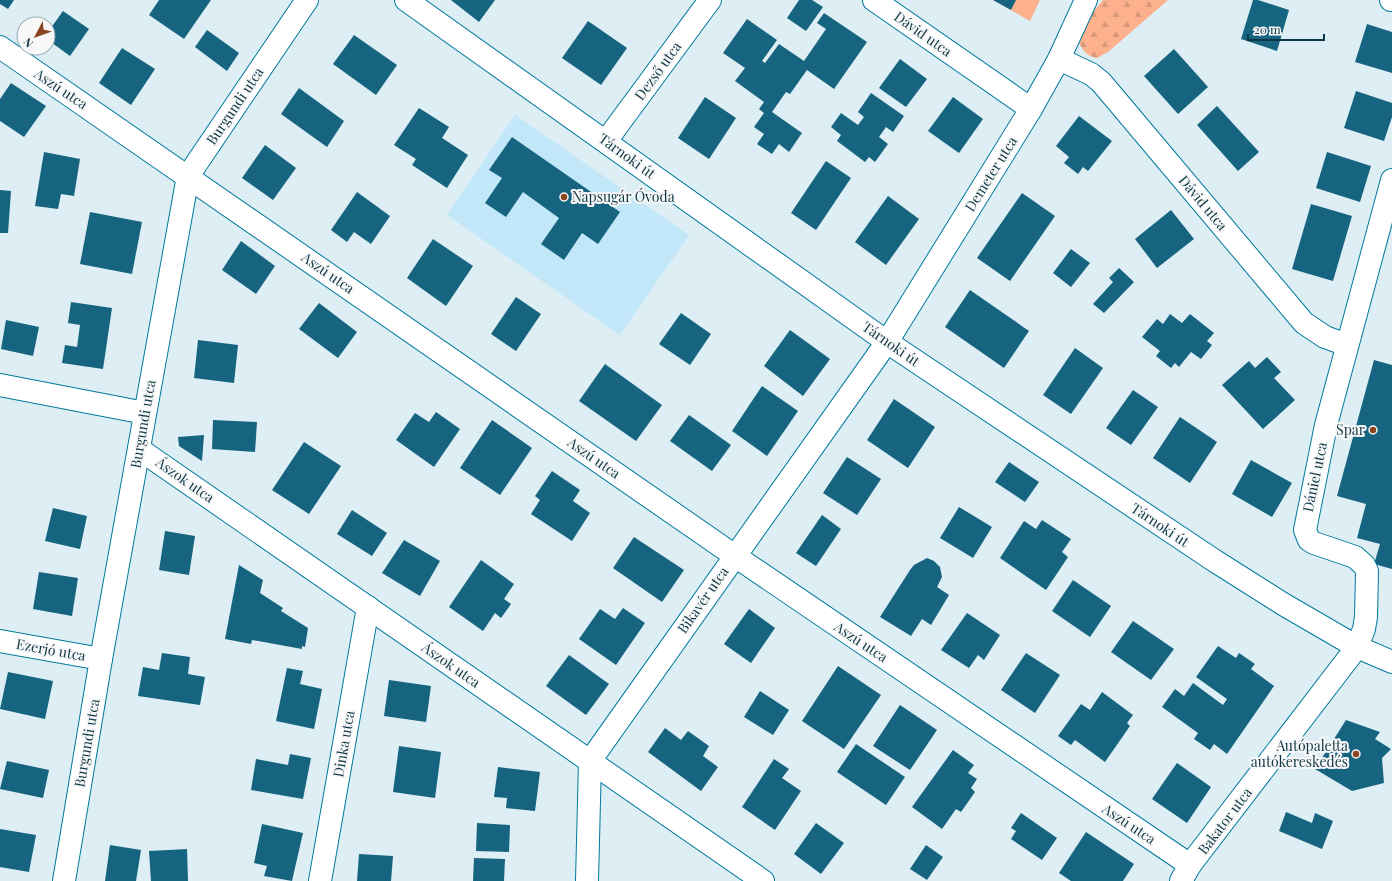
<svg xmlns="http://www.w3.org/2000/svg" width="1392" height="881" font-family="'Playfair Display',serif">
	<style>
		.built { fill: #c1e7f8 }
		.forest { fill: url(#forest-firs) }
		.green { fill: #fcb08b }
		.building { fill: #16647f }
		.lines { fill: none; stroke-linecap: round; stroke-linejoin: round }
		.minor-casing { stroke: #00799c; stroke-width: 24 }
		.minor { stroke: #fff; stroke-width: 22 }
		.poi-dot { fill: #8b451f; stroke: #f8f8f8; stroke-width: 1.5 }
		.labels { text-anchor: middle; stroke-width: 4; stroke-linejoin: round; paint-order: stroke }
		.street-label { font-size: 14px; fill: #0d3746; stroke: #f8f8f8 }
		.poi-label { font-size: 14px; fill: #0d3746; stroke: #f8f8f8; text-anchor: end }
	</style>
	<defs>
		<pattern id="forest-firs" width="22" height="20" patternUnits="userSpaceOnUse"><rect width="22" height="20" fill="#fcb08b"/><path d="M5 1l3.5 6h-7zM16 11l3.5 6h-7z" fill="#d79879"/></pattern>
	</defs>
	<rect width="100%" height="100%" fill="#ddeef5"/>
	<polygon class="built" points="515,115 689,235 620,335 447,215"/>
	<path class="forest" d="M1103 0H1168L1108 52 1097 58C1086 56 1082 50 1078 40L1088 18Z"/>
	<polygon class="green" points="993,0 1040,0 1030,21"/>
	<g class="building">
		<polygon points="0,0 14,0 8,9 0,4"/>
		<polygon points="159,0 211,0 184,39 149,15"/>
		<polygon points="451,0 495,0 479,22"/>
		<polygon points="799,0 812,0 823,7 806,31 787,18"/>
		<polygon points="993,0 1016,0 1011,10"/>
		<polygon points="1253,0 1258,0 1289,10 1277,51 1241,39"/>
		<polygon points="63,11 89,29 70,56 48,40 48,32"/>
		<polygon points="824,13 867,42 834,89 807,70 790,94 786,92 772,112 802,133 789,152 779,144 772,154 757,144 764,134 754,127 764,113 759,109 764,102 735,81 745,68 723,53 747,19 777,40 762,61 765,63 779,44 804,61 826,29 817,23"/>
		<polygon points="588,21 627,48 601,85 562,58"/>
		<polygon points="1367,24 1392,32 1392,73 1355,62"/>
		<polygon points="207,30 239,53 227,71 195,47"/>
		<polygon points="354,35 397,65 376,95 333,64"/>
		<polygon points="122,48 155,69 131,105 99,83"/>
		<polygon points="1174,49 1208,87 1178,114 1144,76"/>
		<polygon points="900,59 927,79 906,107 879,88"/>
		<polygon points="11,83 46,106 24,137 0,121 0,99"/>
		<polygon points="299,88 344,121 327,147 281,114"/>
		<polygon points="1356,91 1392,103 1392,117 1384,141 1344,128"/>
		<polygon points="871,93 904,116 893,132 886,127 879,137 888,144 875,162 869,157 865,162 837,141 841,135 831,127 841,113 858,125 864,117 858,112"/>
		<polygon points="705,97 736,118 709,159 678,138"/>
		<polygon points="953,97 983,119 959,153 928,131"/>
		<polygon points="1217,106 1259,152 1238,171 1197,125"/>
		<polygon points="419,108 449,127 442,138 468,155 447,188 412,165 416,159 394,145"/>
		<polygon points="1079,116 1112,141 1088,171 1083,167 1078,174 1064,163 1069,157 1056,146"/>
		<polygon points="512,137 620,212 598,244 582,233 564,260 541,244 559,218 523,192 506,217 485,203 502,178 489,170"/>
		<polygon points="265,145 296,168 273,200 242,178"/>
		<polygon points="44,152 80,159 74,196 61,194 58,209 35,206"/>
		<polygon points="1327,152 1371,166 1360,202 1316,188"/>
		<polygon points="826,161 851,178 816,230 791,213"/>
		<polygon points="0,190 11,191 8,233 0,233"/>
		<polygon points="357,192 390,216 371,244 354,232 347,242 331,230"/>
		<polygon points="1022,193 1055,216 1010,281 977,258"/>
		<polygon points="888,196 919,219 886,265 855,242"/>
		<polygon points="1311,204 1352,216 1333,281 1292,269"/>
		<polygon points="1171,210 1194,239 1157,268 1135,239"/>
		<polygon points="90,212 142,222 132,274 80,264"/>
		<polygon points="433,239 473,266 446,306 407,278"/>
		<polygon points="241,241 275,266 256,294 222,270"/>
		<polygon points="1071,249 1090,263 1071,287 1053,273"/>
		<polygon points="1119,268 1134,282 1104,313 1093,304 1113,282 1109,278"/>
		<polygon points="970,290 1029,331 1004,368 945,327"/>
		<polygon points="516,297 541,314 516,351 491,334"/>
		<polygon points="71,302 112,308 103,369 62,363 65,345 77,347 80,325 68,323"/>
		<polygon points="319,303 357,332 338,358 299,329"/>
		<polygon points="681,313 711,334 690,365 659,344"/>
		<polygon points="1170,314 1182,323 1190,314 1214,333 1207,341 1212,345 1201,359 1191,352 1179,367 1175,363 1171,368 1156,356 1160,351 1142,337 1157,319 1163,324"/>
		<polygon points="6,320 39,327 33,356 1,349"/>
		<polygon points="790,330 830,359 803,396 764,366"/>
		<polygon points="198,340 238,345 234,383 194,378"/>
		<polygon points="1075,348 1103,368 1071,414 1043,395"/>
		<polygon points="1267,357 1281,372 1274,378 1295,400 1263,429 1222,385 1249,361 1255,368"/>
		<polygon points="1374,360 1392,365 1392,569 1374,564 1380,544 1357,538 1366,504 1337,496"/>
		<polygon points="605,364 662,405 636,441 579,401"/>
		<polygon points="762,386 798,411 767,456 732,431"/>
		<polygon points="1133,390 1158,407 1131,445 1106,428"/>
		<polygon points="894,399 935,427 908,468 867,440"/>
		<polygon points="436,412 460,429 434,467 396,440 415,413 429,422"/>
		<polygon points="689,415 731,445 712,471 670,441"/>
		<polygon points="1180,417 1217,442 1190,483 1153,458"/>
		<polygon points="213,420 257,422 255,452 212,449"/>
		<polygon points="492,420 532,448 500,495 460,468"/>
		<polygon points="204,435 202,461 179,446 178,437"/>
		<polygon points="304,442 341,466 309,514 272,490"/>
		<polygon points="847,457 881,479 857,515 823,493"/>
		<polygon points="1251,460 1292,483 1272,517 1232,494"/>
		<polygon points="1009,462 1039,482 1025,502 995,482"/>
		<polygon points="552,471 580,490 573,501 590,513 572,541 531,514 540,500 535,496"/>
		<polygon points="959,507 992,527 973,558 940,538"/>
		<polygon points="53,508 87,516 80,549 45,541"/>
		<polygon points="352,510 387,533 372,556 337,534"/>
		<polygon points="822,515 841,529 816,566 796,553"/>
		<polygon points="1042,520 1071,539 1062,552 1068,557 1046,590 1000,558 1024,521 1036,529"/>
		<polygon points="165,531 195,536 189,575 159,570"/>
		<polygon points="634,537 684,570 662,602 613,568"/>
		<polygon points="404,540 440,561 420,596 382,573"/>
		<polygon points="927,558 934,561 940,567 942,577 937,587 949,595 931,625 922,619 911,636 880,617 910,570 914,565"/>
		<polygon points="481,560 514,584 504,599 511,604 501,618 495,613 483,631 449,607"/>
		<polygon points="239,565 263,580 260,593 283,608 281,611 308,628 305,647 302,646 302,649 252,640 251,644 225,639"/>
		<polygon points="39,572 78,578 72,616 33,609"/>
		<polygon points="1073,580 1111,606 1090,637 1052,611"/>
		<polygon points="623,608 645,623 616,665 579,639 600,609 615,619"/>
		<polygon points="749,609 775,628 751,663 724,644"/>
		<polygon points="967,613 1000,635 984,660 978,655 969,668 941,650"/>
		<polygon points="1133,621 1174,649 1151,680 1111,652"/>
		<polygon points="1218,646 1236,658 1239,653 1255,664 1251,669 1274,686 1227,754 1214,744 1210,750 1194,739 1198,733 1162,707 1175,689 1184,696 1193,683 1223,705 1227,699 1196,677"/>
		<polygon points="162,653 190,657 188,674 205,677 200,705 138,696 143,667 159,670"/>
		<polygon points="1026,653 1060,675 1035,713 1001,690"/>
		<polygon points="569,655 609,684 586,715 546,686"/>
		<polygon points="838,666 881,695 844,749 802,721"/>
		<polygon points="287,668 303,671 300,684 322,689 314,729 276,721"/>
		<polygon points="8,672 53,681 45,719 0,709"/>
		<polygon points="389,680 431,686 426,722 384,716"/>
		<polygon points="760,691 789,710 773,735 744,717"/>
		<polygon points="1102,692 1133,715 1127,723 1130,726 1105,762 1075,740 1071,745 1058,736 1081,704 1090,710"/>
		<polygon points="900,705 937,730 910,770 873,746"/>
		<polygon points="1346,720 1380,732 1375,739 1391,749 1382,758 1384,783 1352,791 1315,769"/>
		<polygon points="665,728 681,740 688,731 709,746 703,756 718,767 701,791 648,752"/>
		<polygon points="856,744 905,777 886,805 837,772"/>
		<polygon points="399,746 441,752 435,798 393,792"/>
		<polygon points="953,750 974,765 968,773 977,779 971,788 975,792 961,812 956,809 942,829 912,807"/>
		<polygon points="290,754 311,758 303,799 251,790 256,759 288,765"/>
		<polygon points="774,759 789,769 782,778 801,791 775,830 742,807"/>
		<polygon points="7,761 49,770 43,798 0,789"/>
		<polygon points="1177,763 1211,787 1187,823 1152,799"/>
		<polygon points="498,767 540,772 535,811 506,808 507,798 494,797"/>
		<polygon points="1286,812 1312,823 1315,813 1333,821 1322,849 1279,831"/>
		<polygon points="1021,813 1057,838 1042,860 1011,839 1016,831 1011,828"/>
		<polygon points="477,823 510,825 509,852 476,851"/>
		<polygon points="816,823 844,843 821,874 794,854"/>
		<polygon points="262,824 303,833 292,881 264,876 267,866 254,863"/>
		<polygon points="0,829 36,835 29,872 0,867"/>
		<polygon points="1086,832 1134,864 1123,881 1071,881 1059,873"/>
		<polygon points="110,845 141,850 136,881 105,881"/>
		<polygon points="926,845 943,857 927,880 910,869"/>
		<polygon points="187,849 188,881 151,881 149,851"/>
		<polygon points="359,854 393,856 391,881 357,881"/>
		<polygon points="474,858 505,859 504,881 473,881"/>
	</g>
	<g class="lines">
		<defs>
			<g id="minor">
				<polyline points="406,0 887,342 1215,561 1283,604 1357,647 1392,662"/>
				<polyline points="874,0 1031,109"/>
				<polyline points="1391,0 1392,0"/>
				<polyline points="0,47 735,556 1190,865"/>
				<polyline points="1059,59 1091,74 1101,82 1304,323 1325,337 1347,345"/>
				<polyline points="606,141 710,0"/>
				<polyline points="0,385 145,413"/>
				<polyline points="139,449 763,881"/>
				<polyline points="0,641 101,659"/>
				<polyline points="64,881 101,659 188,176 307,0"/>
				<polyline points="320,881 368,607"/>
				<polyline points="587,881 590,761 887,342 1031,109 1059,59 1086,0"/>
				<polyline points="1181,881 1190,865 1357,647 1364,629 1366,617 1367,571 1364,565 1355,557 1314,543 1309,540 1305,530 1326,425 1392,180"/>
			</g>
		</defs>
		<use href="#minor" class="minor-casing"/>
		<use href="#minor" class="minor"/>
	</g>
	<g class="poi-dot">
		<circle cx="564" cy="197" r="4"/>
		<circle cx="1373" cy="430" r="4"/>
		<circle cx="1356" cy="754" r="4"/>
	</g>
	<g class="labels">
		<g class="street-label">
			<text transform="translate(923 34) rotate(35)" y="5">Dávid utca</text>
			<text transform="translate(658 71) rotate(-54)" y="5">Dezső utca</text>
			<text transform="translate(61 89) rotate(34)" y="5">Aszú utca</text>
			<text transform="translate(235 106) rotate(-56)" y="5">Burgundi utca</text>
			<text transform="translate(627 156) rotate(36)" y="5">Tárnoki út</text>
			<text transform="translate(991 174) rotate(-58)" y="5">Demeter utca</text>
			<text transform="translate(1203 203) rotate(50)" y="5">Dávid utca</text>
			<text transform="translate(328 273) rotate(35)" y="5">Aszú utca</text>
			<text transform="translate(891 344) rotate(35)" y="5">Tárnoki út</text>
			<text transform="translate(143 424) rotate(-80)" y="5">Burgundi utca</text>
			<text transform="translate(594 458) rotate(35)" y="5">Aszú utca</text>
			<text transform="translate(1315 477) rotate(-78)" y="5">Dániel utca</text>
			<text transform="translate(185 480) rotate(35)" y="5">Ászok utca</text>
			<text transform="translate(1160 525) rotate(34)" y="5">Tárnoki út</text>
			<text transform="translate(703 600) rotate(-55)" y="5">Bikavér utca</text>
			<text transform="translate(861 642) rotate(34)" y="5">Aszú utca</text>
			<text transform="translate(51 650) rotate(10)" y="5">Ezerjó utca</text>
			<text transform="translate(451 665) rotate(35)" y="5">Ászok utca</text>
			<text transform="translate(87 743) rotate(-80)" y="5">Burgundi utca</text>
			<text transform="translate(344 744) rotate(-80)" y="5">Dinka utca</text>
			<text transform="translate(1225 821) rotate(-53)" y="5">Bakator utca</text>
			<text transform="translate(1129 824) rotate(34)" y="5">Aszú utca</text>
		</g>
		<g class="poi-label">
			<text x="572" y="202" text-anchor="start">Napsugár Óvoda</text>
			<text x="1365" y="435">Spar</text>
			<text x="1348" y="751">Autópaletta<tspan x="1348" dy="16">autókereskedés</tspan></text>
		</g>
	</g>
	<g transform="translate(36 36) rotate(229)"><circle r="19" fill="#f8f8f8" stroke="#9aabb1"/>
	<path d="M0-3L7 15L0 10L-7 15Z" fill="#8b451f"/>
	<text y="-6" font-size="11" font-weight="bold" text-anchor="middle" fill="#0d3746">N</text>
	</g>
	<path d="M1248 34v6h76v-6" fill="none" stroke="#0d3746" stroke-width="2"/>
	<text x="1254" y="34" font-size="12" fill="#0d3746" stroke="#f8f8f8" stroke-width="3" paint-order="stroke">20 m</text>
</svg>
